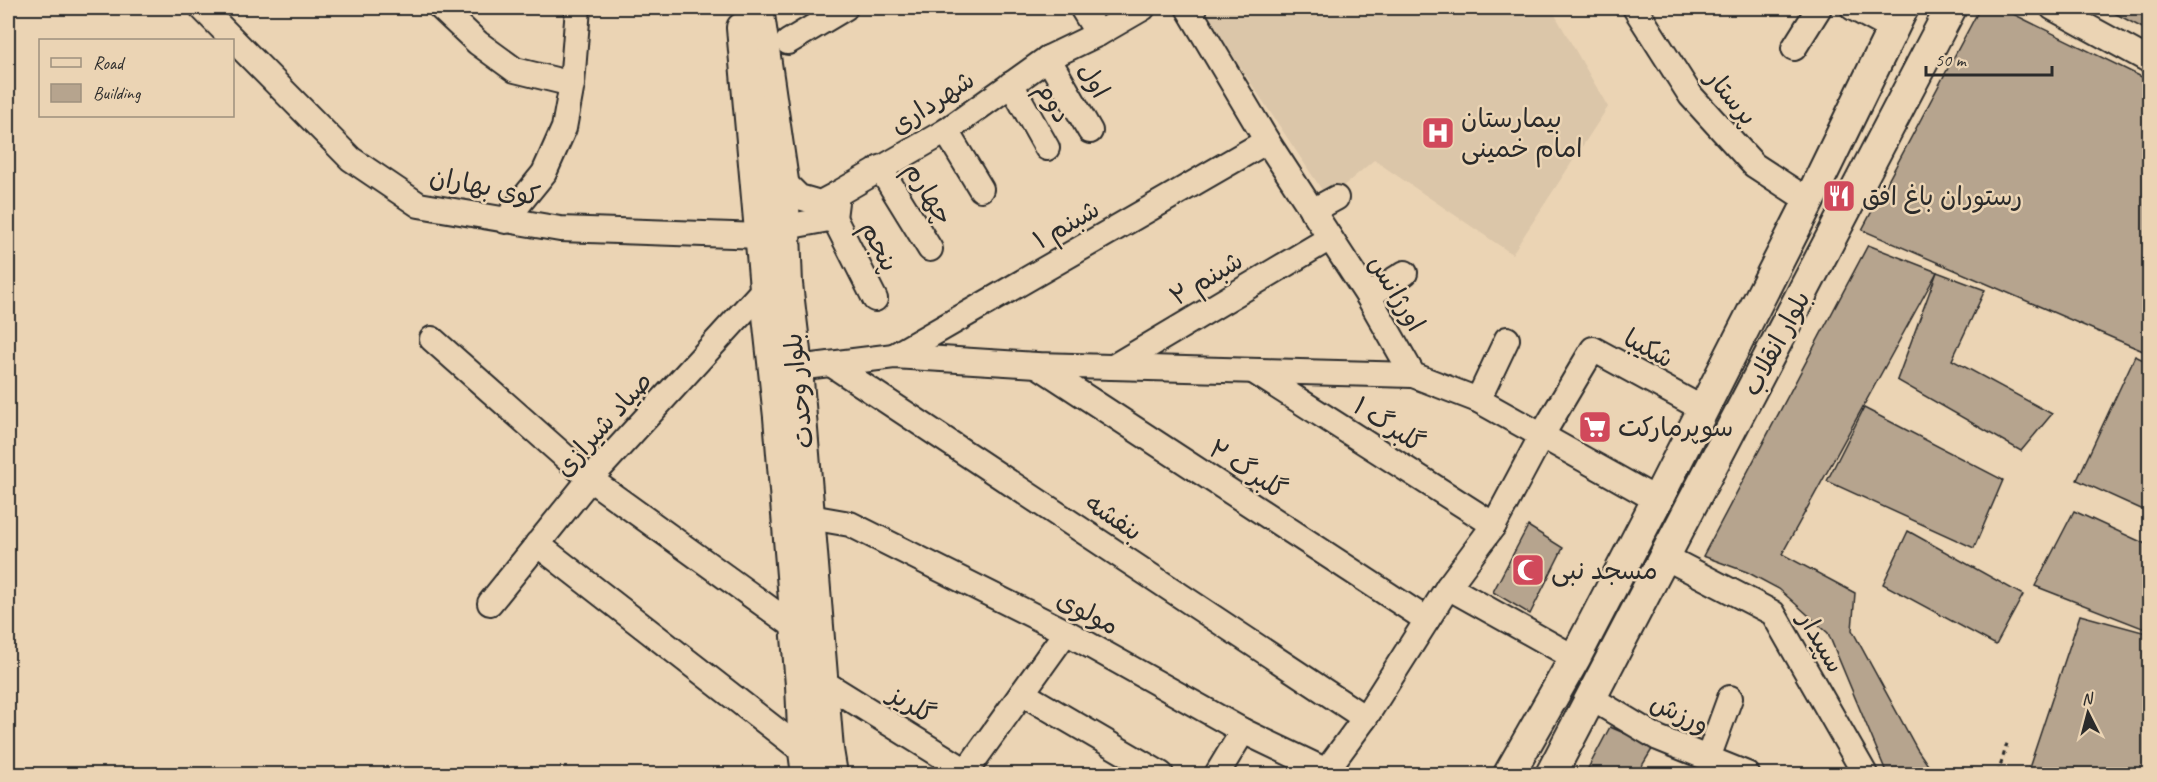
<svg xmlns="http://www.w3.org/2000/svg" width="2157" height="782" font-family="Caveat,'Playpen Sans Arabic',sans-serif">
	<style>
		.built { fill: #dbc6a9 }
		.building { fill: #b6a48e; stroke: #2b2b2b; stroke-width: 1.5 }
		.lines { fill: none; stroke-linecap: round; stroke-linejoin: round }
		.minor-casing { stroke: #2b2b2b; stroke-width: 28 }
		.major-casing { stroke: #2b2b2b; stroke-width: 34 }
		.path { stroke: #2b2b2b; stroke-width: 3; stroke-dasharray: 4.5 4.5; stroke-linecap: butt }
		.minor { stroke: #ebd4b4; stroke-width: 24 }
		.major { stroke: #ebd4b4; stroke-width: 30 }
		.labels { text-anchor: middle; stroke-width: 5; stroke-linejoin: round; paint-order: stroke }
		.street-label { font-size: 26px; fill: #2b2b2b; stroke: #ebd4b4 }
		.poi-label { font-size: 26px; fill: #2b2b2b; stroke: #ebd4b4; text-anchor: start }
	</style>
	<rect width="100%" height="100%" fill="#ebd4b4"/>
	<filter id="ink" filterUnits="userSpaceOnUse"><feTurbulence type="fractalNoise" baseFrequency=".0167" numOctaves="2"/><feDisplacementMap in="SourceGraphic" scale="12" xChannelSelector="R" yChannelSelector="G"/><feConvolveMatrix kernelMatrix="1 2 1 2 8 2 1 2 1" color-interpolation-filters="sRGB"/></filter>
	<g filter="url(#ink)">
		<polygon class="built" points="1201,8 1551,8 1608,107 1512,254 1374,160 1328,199"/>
		<g class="building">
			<polygon points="1980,8 2001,8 2150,81 2150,354 1862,230"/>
			<polygon points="2105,8 2150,8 2150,32"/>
			<polygon points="1868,245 1937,272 1782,554 1855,593 1852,630 1917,749 1934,774 1887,774 1828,633 1779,589 1747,572 1703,556"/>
			<polygon points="1937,272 1985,290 1952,360 2052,414 2021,451 1897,380"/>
			<polygon points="2135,356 2150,363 2150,513 2077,480"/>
			<polygon points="1864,408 2003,480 1974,548 1827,481"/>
			<polygon points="2074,511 2150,546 2150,631 2035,586"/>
			<polygon points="1528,526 1563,548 1530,614 1493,592"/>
			<polygon points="1908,531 2023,595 1996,645 1883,584"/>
			<polygon points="2080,615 2150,634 2150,774 2027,774"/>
			<polygon points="1610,727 1654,746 1637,774 1585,774"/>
		</g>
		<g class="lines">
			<defs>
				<g id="minor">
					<polyline points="202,8 351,159 419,205 560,229 761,236 786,227 834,218 837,194 946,131 1048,58 1098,34 1143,8"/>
					<polyline points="441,8 478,43 515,70 572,84"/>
					<polyline points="1082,8 1098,34"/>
					<polyline points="1188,8 1267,141 1368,296 1413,375 1478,400 1657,500"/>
					<polyline points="1635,8 1691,96 1754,165 1809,201"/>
					<polyline points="1853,8 1892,29"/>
					<polyline points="2053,8 2150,61"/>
					<polyline points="788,42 845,8"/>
					<polyline points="1794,48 1819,8"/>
					<polyline points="1048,58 1090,131"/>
					<polyline points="1011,84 1047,148"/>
					<polyline points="946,131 981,189"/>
					<polyline points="880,168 930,249"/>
					<polyline points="783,181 799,197 820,203 837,194"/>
					<polyline points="1312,211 1336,198"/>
					<polyline points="834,218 875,299"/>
					<polyline points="505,221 544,173 564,128 572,84 578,8"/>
					<polyline points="1368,296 1405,273"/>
					<polyline points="432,339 590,479 795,627"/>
					<polyline points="894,356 1267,141"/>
					<polyline points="831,364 1365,718"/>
					<polyline points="1037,365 1427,620"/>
					<polyline points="1113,367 1330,238"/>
					<polyline points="797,368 894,356 1037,365 1413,375"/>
					<polyline points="1253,371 1494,525"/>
					<polyline points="1478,400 1507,339"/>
					<polyline points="810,517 850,524 1066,632 1243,731 1333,774"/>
					<polyline points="537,544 804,752"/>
					<polyline points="1665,557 1773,613 1865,774"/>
					<polyline points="1448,587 1575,658"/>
					<polyline points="490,603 590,479 765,288"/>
					<polyline points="823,682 971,774"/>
					<polyline points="1022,693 1161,774"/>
					<polyline points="1591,698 1658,738 1747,774"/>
					<polyline points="1708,758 1730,698"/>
					<polyline points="1326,771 1365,718 1448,587 1494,525 1542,435 1593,349 1703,409"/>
					<polyline points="964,774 1066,632"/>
					<polyline points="1217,774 1243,731"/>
				</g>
				<g id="major">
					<polyline points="758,8 783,181 787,284 797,368 828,750 832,774"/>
					<polyline points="742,28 765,288 779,417 801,685 804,752 807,774"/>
					<polyline points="1509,774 1575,658 1657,500 1809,201 1903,8"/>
					<polyline points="1551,774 1951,8"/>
				</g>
			</defs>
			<use href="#minor" class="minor-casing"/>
			<use href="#major" class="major-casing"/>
			<polyline class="path" points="1998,774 2008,740"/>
			<use href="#minor" class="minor"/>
			<use href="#major" class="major"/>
		</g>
	</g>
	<defs>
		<symbol id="hospital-square" viewBox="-11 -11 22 22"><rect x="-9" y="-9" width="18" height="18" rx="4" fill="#d1495b" stroke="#ebd4b4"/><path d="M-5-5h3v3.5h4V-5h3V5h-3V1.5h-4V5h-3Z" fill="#fff"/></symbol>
		<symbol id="restaurant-square" viewBox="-11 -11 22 22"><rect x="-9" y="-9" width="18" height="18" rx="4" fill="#d1495b" stroke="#ebd4b4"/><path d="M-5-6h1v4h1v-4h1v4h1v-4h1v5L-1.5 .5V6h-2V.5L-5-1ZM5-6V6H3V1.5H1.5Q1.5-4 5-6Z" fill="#fff"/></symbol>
		<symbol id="supermarket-square" viewBox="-11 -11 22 22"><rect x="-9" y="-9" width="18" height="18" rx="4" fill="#d1495b" stroke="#ebd4b4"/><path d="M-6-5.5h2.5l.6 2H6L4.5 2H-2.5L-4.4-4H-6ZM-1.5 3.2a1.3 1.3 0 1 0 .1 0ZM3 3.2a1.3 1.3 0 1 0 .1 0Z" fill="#fff"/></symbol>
		<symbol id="mosque-square" viewBox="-11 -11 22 22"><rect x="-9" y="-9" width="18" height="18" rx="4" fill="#d1495b" stroke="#ebd4b4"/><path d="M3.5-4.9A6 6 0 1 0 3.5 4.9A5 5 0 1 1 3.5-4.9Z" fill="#fff"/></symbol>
	</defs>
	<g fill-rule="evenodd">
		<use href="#hospital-square" x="1419" y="114" width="38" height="38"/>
		<use href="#restaurant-square" x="1820" y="177" width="38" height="38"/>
		<use href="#supermarket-square" x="1576" y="408" width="38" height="38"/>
		<use href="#mosque-square" x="1509" y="551" width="38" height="38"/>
	</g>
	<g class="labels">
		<g class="street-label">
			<text transform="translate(1094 80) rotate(60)" y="9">اول</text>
			<text transform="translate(1732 97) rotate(50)" y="9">پرستار</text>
			<text transform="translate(932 102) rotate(-33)" y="9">شهرداری</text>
			<text transform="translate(1054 102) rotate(60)" y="9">دوم</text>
			<text transform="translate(485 186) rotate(11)" y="9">کوی بهاران</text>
			<text transform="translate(929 193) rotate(58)" y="9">چهارم</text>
			<text transform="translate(1066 224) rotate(-30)" y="9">شبنم ۱</text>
			<text transform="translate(880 246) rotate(63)" y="9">پنجم</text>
			<text transform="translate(1206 278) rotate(-31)" y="9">شبنم ۲</text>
			<text transform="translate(1397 293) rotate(59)" y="9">اورژانس</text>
			<text transform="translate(1776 343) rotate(-62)" y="9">بلوار انقلاب</text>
			<text transform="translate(1649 348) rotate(29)" y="9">شکیبا</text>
			<text transform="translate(798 391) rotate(-96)" y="9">بلوار وحدت</text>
			<text transform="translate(603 424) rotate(-48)" y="9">صیاد شیرازی</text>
			<text transform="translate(1389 424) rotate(33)" y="9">گلبرگ ۱</text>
			<text transform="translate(1248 469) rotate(33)" y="9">گلبرگ ۲</text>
			<text transform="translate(1114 517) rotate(34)" y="9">بنفشه</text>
			<text transform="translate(1088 612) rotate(28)" y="9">مولوی</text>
			<text transform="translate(1822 642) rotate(60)" y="9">سپیدار</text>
			<text transform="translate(912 704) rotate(32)" y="9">گلریز</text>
			<text transform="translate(1680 713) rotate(25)" y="9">ورزش</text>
		</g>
		<g class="poi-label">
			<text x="1461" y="127">بیمارستان<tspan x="1461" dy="30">امام خمینی</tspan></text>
			<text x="1862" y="205">رستوران باغ افق</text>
			<text x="1618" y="436">سوپرمارکت</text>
			<text x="1551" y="579">مسجد نبی</text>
		</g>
	</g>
	<rect width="2157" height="782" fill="none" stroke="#ebd4b4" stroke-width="30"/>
	<rect x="15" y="15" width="2127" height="752" fill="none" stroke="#2b2b2b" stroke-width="2" filter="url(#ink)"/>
	<rect x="39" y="39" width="195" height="78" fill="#ebd4b4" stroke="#9e907d" stroke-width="1.5"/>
	<rect x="51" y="58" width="30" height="9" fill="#ebd4b4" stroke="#9e907d" stroke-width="1.5"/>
	<text x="93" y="69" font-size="18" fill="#2b2b2b">Road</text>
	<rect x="51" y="84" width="30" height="18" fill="#b6a48e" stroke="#9e907d" stroke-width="1.5"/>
	<text x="93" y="99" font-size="18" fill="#2b2b2b">Building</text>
	<g transform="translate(2088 713) rotate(354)" stroke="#ebd4b4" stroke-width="4.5" paint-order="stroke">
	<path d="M0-4.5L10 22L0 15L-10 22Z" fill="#2b2b2b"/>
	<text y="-9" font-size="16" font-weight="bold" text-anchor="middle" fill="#2b2b2b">N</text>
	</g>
	<path d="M1926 66v9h126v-9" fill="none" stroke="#2b2b2b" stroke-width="3"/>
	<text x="1935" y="66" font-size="18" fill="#2b2b2b" stroke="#ebd4b4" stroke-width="4.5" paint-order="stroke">50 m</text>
</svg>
